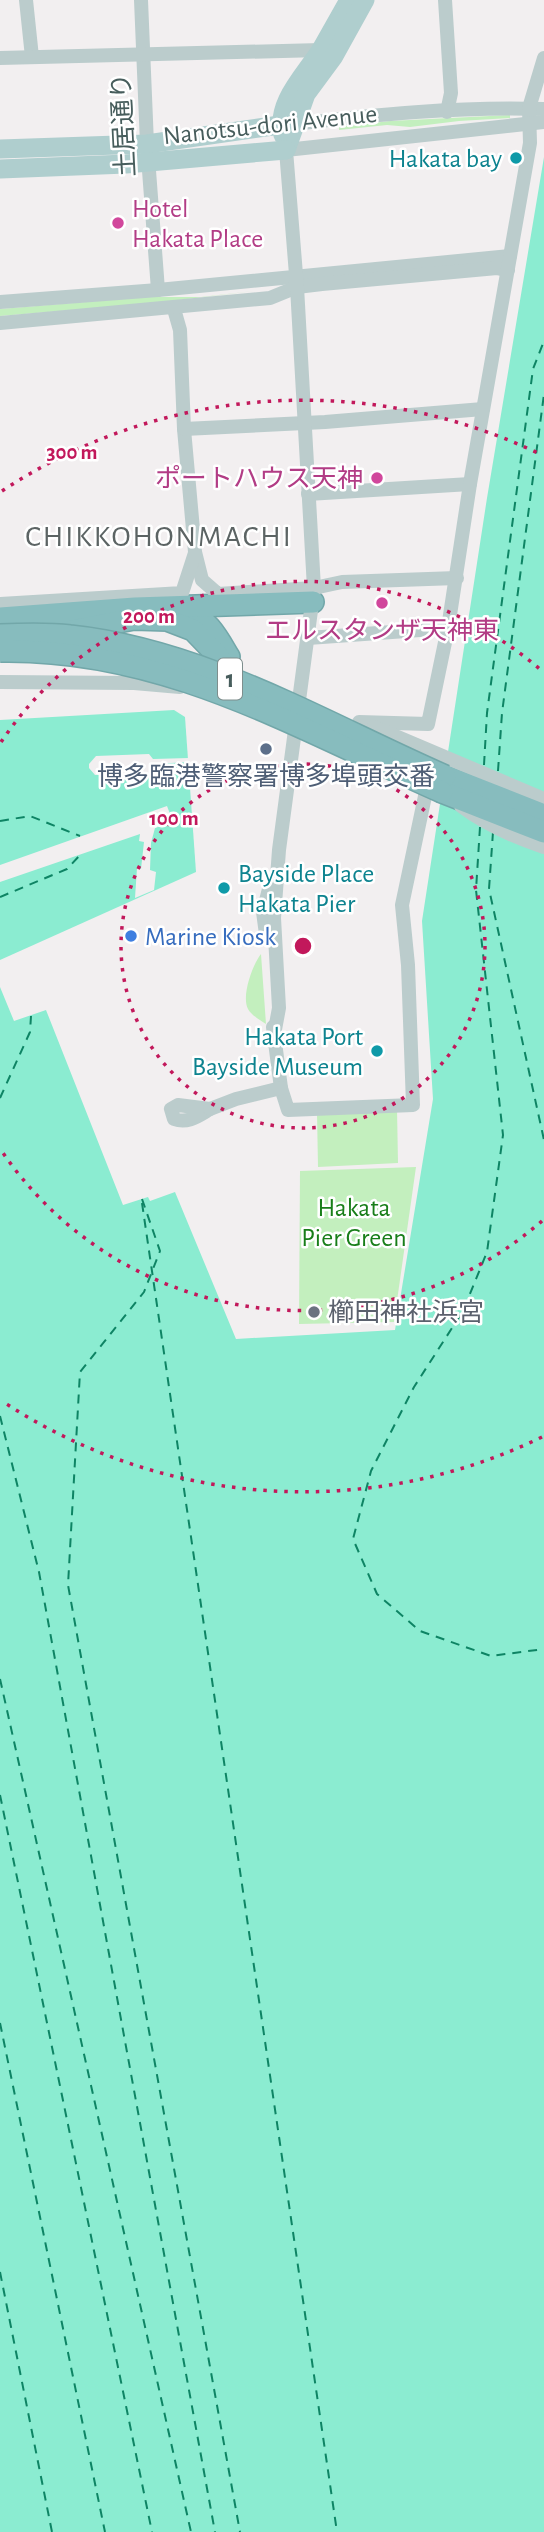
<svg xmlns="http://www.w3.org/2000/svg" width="544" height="2532" font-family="'Alegreya Sans','Noto Sans JP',sans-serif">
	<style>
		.green { fill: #c3efbe }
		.water { fill: #8becd1 }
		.pier { fill: #f2eff0 }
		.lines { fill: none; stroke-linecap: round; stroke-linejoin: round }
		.ferry { stroke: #0e8464; stroke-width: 2; stroke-dasharray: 9 7; stroke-linecap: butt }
		.highway-casing { stroke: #72a7a9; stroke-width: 24 }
		.minor { stroke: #bcc; stroke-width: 14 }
		.major { stroke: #afcece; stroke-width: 19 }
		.highway { stroke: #87bcbe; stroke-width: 21 }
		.highway-bridge-casing { stroke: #72a7a9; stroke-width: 24; stroke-linecap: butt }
		.highway-bridge { stroke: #87bcbe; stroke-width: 21 }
		.ring { fill: none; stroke: #c2185b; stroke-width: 3.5; stroke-dasharray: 3.5 7 }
		.culture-dot { fill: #0f9aa8; stroke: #fff; stroke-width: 2.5 }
		.hotel-dot { fill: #d1479c; stroke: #fff; stroke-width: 2.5 }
		.service-dot { fill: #5c6f8a; stroke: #fff; stroke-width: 2.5 }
		.shop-dot { fill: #3f7fe0; stroke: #fff; stroke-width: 2.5 }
		.worship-dot { fill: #6b7280; stroke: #fff; stroke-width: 2.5 }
		.labels { text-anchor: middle; stroke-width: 5; stroke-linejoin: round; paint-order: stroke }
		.shield { fill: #fff; stroke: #7e8e8d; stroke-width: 2 }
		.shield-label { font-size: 24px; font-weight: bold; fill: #475d5c }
		.street-label { font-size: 26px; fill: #475d5c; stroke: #fff }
		.culture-label { font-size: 26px; fill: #0d838f; stroke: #fff; text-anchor: end }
		.hotel-label { font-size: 26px; fill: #b23c85; stroke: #fff; text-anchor: start }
		.service-label { font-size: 26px; fill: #4e5e75; stroke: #fff }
		.shop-label { font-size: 26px; fill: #366cbe; stroke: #fff; text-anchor: start }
		.park-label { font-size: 26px; fill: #187e19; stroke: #fff }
		.worship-label { font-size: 26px; fill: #5b616d; stroke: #fff; text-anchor: start }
		.quarter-label { font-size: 30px; letter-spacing: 2px; fill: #5c6464; stroke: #fff }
		.centre { fill: #c2185b; stroke: #fff; stroke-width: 3.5 }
		.ring-label { font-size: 21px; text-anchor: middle; font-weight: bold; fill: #c2185b; stroke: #fff; stroke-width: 5; stroke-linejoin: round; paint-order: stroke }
	</style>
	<rect width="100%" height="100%" fill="#f2eff0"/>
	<g class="green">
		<polygon points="510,115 510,118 459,121 410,127 387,125 339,130 339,127 390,121"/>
		<polygon points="262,290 146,304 0,316 0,309 146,297 201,297"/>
		<path d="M261 954 266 1024C260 1020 251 1015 248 1009 241 996 253 964 261 954Z"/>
		<polygon points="397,1108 398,1163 318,1167 317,1113"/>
		<polygon points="416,1167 394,1322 299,1324 300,1171"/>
	</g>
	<g class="water">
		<polygon points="544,157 544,2532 0,2532 0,987 14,1021 46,1010 123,1205 148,1197 150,1201 175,1192 236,1339 395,1330 433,1099 422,921 487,498"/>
		<polygon points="174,710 185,717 196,872 0,960 0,720"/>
	</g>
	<g class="pier">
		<polygon points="149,754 153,759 189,758 189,762 153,764 151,773 95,775 89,768 89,764 96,756"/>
		<polygon points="167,806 173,822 155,828 151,843 150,870 156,872 154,890 135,898 137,868 141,869 144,842 139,841 140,834 0,882 0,865"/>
	</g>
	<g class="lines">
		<g class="ferry">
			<polyline points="484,765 487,713 533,369 544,341"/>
			<polyline points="498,771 502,713 544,394"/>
			<polyline points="0,821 30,816 80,836"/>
			<polyline points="480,827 476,890 503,1135 487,1252 463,1311 414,1387 371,1471 353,1539 377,1594 420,1631 491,1656 544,1649"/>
			<polyline points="493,832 489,889 544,1140"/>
			<polyline points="0,897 67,869 81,854"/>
			<polyline points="0,1098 30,1032 31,1016"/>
			<polyline points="142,1199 160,1251 144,1292 80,1372 68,1585 240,2532"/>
			<polyline points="142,1203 337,2532"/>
			<polyline points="0,1416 39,1572 215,2532"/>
			<polyline points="0,1679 191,2532"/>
			<polyline points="0,1795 152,2532"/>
			<polyline points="0,2023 105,2532"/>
			<polyline points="0,2272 52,2532"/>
		</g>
		<defs>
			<g id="highway">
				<path d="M186 611C209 620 217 637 229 657"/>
				<polyline points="0,618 135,608 313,602"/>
				<polyline points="61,633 134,619 167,620 193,630 217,655 238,688"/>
				<polyline points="445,776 544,815"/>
				<polyline points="442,792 544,832"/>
			</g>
		</defs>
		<use href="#highway" class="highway-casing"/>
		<g class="minor">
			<polyline points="26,0 32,57"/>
			<polyline points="141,0 147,144 158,290"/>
			<polyline points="445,0 451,93 447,112"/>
			<polyline points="0,58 321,50"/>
			<path d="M287 125C371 115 460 106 544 109"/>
			<polyline points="0,302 158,290 510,256"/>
			<polyline points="174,309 180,330 184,429 195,552 202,580 218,594 314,588 342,582 457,578"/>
			<polyline points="0,323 270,298 297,287 322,284 497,268 508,270"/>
			<polyline points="184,429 325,422 483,409"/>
			<polyline points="308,494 470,484"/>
			<polyline points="0,604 182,593 195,553"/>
			<polyline points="308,638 448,628"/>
			<polyline points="0,682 134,683 180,687"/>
			<polyline points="359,722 428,724 448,628 470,484 530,143 529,108 544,58"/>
			<polyline points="374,727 544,799"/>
			<path d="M461 806C486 825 514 837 544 847"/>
			<polyline points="266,934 263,912 269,889"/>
			<polyline points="273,1027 281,1088 288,1110 413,1105 408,965 402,905 428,782"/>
			<polyline points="274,1035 279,1008 274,918 279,850 314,588 297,287 286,150 544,122"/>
			<path d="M178 1105 210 1109C198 1116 188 1124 174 1119L171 1109Z"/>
			<polyline points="210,1109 236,1099 281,1088"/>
		</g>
		<g class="major">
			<path d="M283 135C275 102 306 74 322 48 331 32 340 16 349 0"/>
			<polyline points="0,149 147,144 280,125"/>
			<polyline points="286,150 306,94 334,56 365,0"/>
			<polyline points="0,169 126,164 286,150"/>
		</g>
		<use href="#highway" class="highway"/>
		<defs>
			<g id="highway-bridge">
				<path d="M0 635C23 634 47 633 70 636 204 650 324 723 445 776"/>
				<path d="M0 651C165 648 296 728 442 792"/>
			</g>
		</defs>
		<use href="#highway-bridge" class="highway-bridge-casing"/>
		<use href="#highway-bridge" class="highway-bridge"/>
	</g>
	<g class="ring">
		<circle cx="303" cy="946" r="182"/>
		<path d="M542 1221A364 364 0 0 1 1 1150M1 742A364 364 0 0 1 542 671"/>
		<path d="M542 1437A546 546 0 0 1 2 1401M2 491A546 546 0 0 1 542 455"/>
	</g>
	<g class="culture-dot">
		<circle cx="516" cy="158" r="7"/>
		<circle cx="224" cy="888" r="7"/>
		<circle cx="377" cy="1051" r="7"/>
	</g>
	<g class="hotel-dot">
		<circle cx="118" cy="223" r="7"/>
		<circle cx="377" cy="478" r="7"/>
		<circle cx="382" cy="603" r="7"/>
	</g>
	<circle class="service-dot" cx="266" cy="749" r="7"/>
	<circle class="shop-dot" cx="131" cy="936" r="7"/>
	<circle class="worship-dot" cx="314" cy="1312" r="7"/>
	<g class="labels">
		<rect class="shield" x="218" y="658.5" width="24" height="41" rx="5"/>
		<g class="shield-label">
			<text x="230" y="687">1</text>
		</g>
		<g class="street-label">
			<text transform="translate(270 124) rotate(-6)" y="9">Nanotsu-dori Avenue</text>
			<text transform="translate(123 125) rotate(-93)" y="9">土居通り</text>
		</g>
		<g class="culture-label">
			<text x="502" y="167">Hakata bay</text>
			<text x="238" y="882" text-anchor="start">Bayside Place<tspan x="238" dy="30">Hakata Pier</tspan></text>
			<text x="363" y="1045">Hakata Port<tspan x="363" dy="30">Bayside Museum</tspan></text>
		</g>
		<g class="hotel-label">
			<text x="132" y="217">Hotel<tspan x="132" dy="30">Hakata Place</tspan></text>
			<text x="363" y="487" text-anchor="end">ポートハウス天神</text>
			<text x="382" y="639" text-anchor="middle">エルスタンザ天神東</text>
		</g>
		<g class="service-label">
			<text x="266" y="785">博多臨港警察署博多埠頭交番</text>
		</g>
		<g class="shop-label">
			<text x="145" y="945">Marine Kiosk</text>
		</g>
		<g class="park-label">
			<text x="354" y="1216">Hakata<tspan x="354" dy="30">Pier Green</tspan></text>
		</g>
		<g class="worship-label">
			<text x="328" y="1321">櫛田神社浜宮</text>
		</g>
		<g class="quarter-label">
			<text x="159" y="546">CHIKKOHONMACHI</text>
		</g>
	</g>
	<circle cx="303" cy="946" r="10" class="centre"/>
	<g class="ring-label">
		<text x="72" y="459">300 m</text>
		<text x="149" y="623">200 m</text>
		<text x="174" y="825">100 m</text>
	</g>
</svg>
